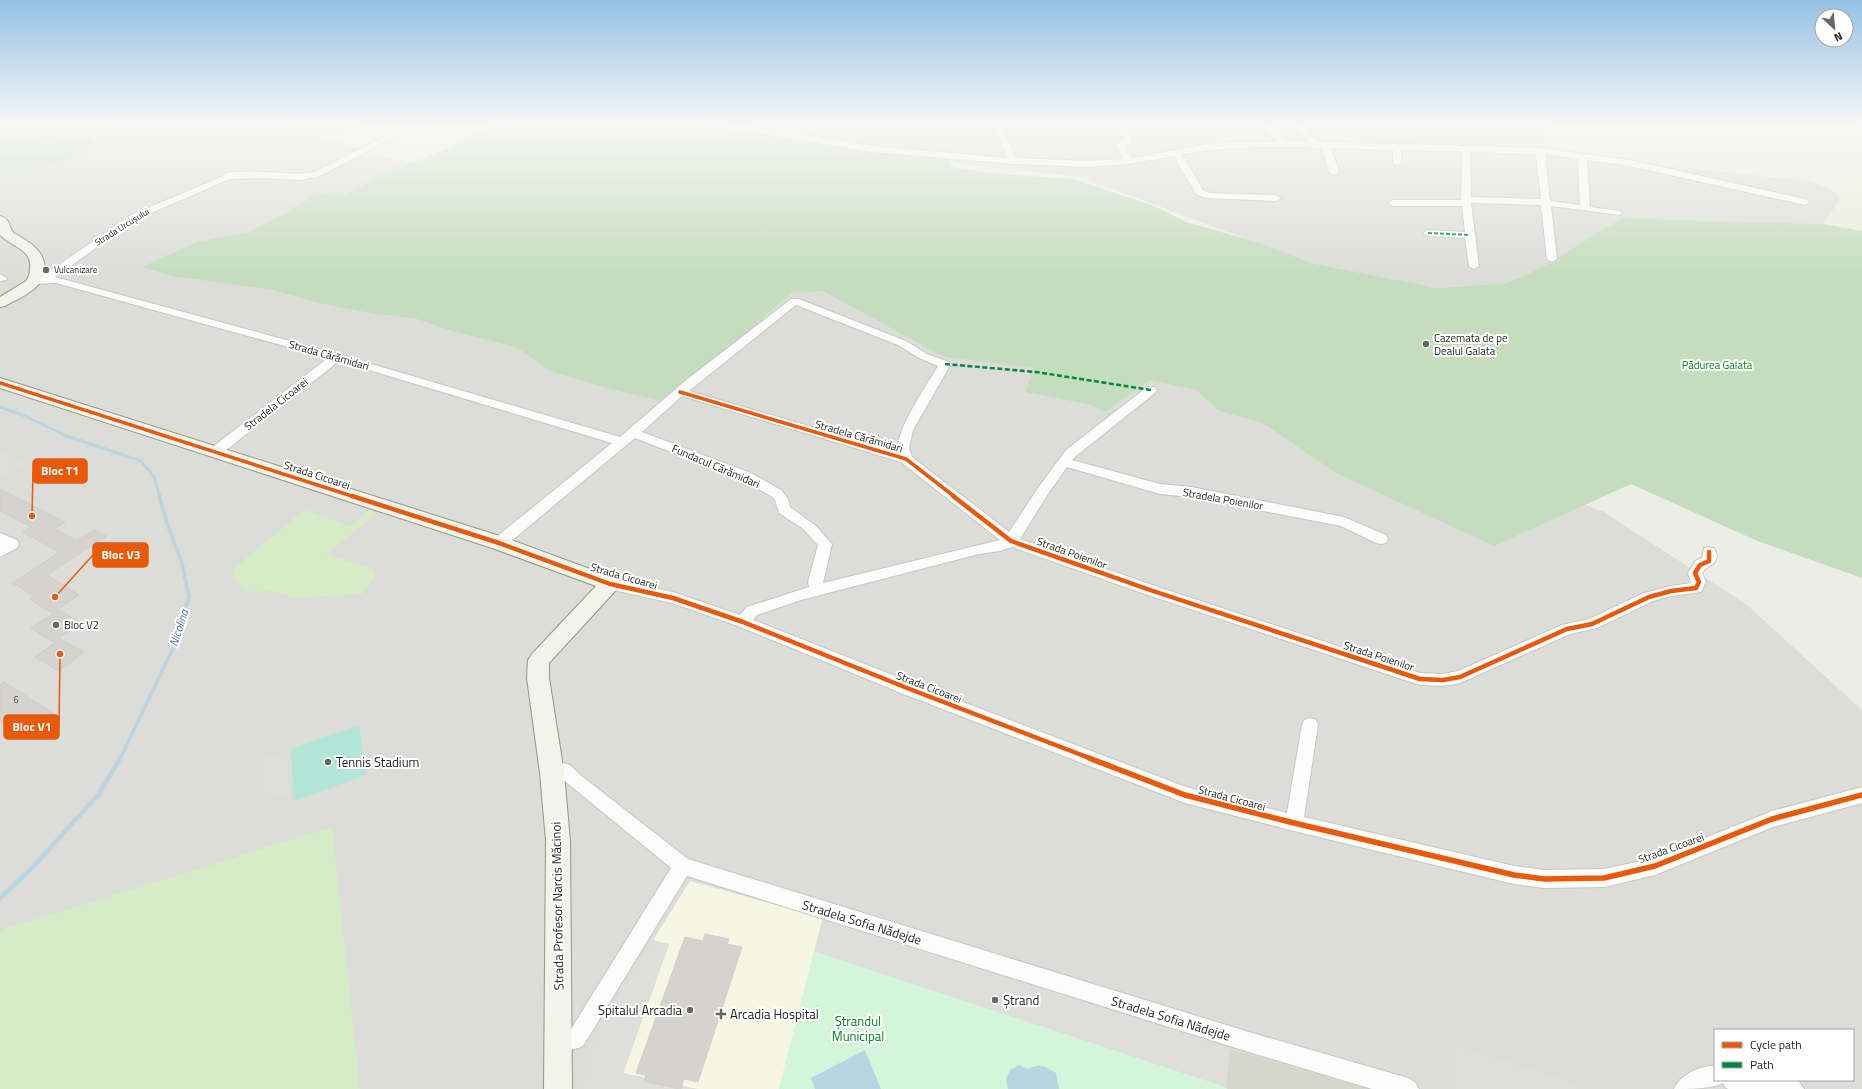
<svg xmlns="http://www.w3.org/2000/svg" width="1862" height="1089" font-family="'Titillium Web',sans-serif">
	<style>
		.residential { fill: #dcdcd9; fill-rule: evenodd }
		.education { fill: #f5f7e3 }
		.construction { fill: #d5d7c9 }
		.farmland { fill: #ebeedb }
		.grass { fill: #d5ecc6 }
		.forest { fill: #c4ddbd }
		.park { fill: #d5f5da }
		.pitch { fill: #b2e6d7 }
		.parking { fill: #dededb }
		.water { fill: #bbd4e2 }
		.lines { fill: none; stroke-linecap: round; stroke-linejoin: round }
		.stream-far3 { stroke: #bbd4e2; stroke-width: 2.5 }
		.stream-far2 { stroke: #bbd4e2; stroke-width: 3 }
		.stream-far1 { stroke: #bbd4e2; stroke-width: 3.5 }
		.stream { stroke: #bbd4e2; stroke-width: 4.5 }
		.building { fill: #d4d3cf; stroke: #d0cec9 }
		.street-casing { stroke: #c6c6c4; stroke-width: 2 }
		.secondary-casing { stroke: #93987f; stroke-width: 2 }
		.street { fill: #fcfcfc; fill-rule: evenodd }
		.secondary { fill: #f2f4eb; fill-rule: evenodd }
		.quiet-far1 { stroke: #00873e; stroke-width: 2; stroke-dasharray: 4 2; stroke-linecap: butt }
		.quiet { stroke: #00873e; stroke-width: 2.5; stroke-dasharray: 5 2.5; stroke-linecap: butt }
		.cycleway-far2-casing { stroke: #fff; stroke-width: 5.5 }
		.cycleway-far1-casing { stroke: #fff; stroke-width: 7 }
		.cycleway-casing { stroke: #fff; stroke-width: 8 }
		.cycleway-far2 { stroke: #e8590c; stroke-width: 3.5 }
		.cycleway-far1 { stroke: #e8590c; stroke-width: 4.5 }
		.cycleway { stroke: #e8590c; stroke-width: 5.5 }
		.poi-dot { fill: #676765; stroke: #fff; stroke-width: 1.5 }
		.labels { text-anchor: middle; stroke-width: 4; stroke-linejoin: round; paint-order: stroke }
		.far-street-label { font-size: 9px; fill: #1f1f1f; stroke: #fff }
		.far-poi-label { font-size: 9px; fill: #1f1f1f; stroke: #fff; text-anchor: start }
		.number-label { font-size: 9px; fill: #4c4c4b }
		.poi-label { font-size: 11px; fill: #1f1f1f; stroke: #fff; text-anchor: start }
		.street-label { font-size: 11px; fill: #1f1f1f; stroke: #fff }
		.park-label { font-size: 11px; fill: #098123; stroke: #fff }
		.water-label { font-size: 12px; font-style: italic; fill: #496fb2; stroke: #fff }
		.near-poi-label { font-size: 13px; fill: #1f1f1f; stroke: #fff; text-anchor: start }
		.near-street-label { font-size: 13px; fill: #1f1f1f; stroke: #fff }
		.near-park-label { font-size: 13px; fill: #098123; stroke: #fff }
		.leader { fill: none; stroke: #e8590c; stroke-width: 1.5 }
		.callout-dot { fill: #e8590c; stroke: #fff; stroke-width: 1.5 }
		.callout { fill: #e8590c; stroke: #e8590c; stroke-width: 1.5 }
		.callout-label { font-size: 12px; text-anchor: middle; font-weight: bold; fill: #fff }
	</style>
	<rect width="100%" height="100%" fill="#edede8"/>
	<g class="residential">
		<path d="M0 123H279L387 158 1025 298 1604 512 1747 605 1862 710V1089H0ZM1715 1030H1853V1080H1715Z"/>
		<polygon points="747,123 1553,123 1545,143 1658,165 1811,181 1834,191 1840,200 1823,224 1622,218 1548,264 1508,283 1438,288 1311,263 1081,177 961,164"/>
	</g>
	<polygon class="education" points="690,881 823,918 779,1089 697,1089 623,1073 669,945 653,940"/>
	<polygon class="construction" points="1230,1049 1369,1089 1227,1089 1226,1087"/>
	<polygon class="farmland" points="1553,123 1739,123 1751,128 1773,123 1862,123 1862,231 1823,224 1840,200 1834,191 1811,181 1658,165 1562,150 1545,143"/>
	<g class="grass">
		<polygon points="304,510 350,526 370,510 377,513 326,555 372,568 375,576 362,594 294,598 271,591 255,592 243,590 231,571"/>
		<polygon points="332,827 360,1089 0,1089 0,933 5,929"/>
	</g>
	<g class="forest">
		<polygon points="0,123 115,123 91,134 95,150 29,170 0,169"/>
		<polygon points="285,123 379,123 310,138 272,130"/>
		<polygon points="486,123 706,123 800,140 949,159 952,167 990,173 1073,179 1154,206 1186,222 1260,243 1311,263 1438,288 1508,283 1544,266 1622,218 1823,224 1862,231 1862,578 1755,540 1631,484 1494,546 1336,473 1263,423 1219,411 1197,390 1150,380 1105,412 1092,405 1026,392 1033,368 944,357 823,291 792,292 689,384 662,401 610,389 550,371 516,347 452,331 414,318 377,314 323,304 273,290 173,276 142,267 197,242 250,232 287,212 317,194 342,196 383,175 442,151 492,127"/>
	</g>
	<polygon class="park" points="814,951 1226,1087 1227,1089 779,1089"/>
	<polygon class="pitch" points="359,725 366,775 294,801 291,749"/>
	<g class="parking">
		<polygon points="0,452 25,464 0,479"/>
		<polygon points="287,751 289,793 265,802 263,759"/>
		<polygon points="823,918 1230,1049 1226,1087 814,951"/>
		<polygon points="653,940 669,944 623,1073 697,1089 584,1089 583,1084 600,1026"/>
		<polygon points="1456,1045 1578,1085 1579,1089 1455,1089"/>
	</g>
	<g class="water">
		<polygon points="865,1050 881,1089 815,1089 811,1078"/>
		<path d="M1019 1065 1028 1069C1040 1063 1045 1066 1056 1073L1059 1089H1008L1006 1079 1010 1070Z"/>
	</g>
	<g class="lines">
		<g class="stream-far3">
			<polyline points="23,136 38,131"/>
			<polyline points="42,138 56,136"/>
			<polyline points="0,149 13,142"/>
			<polyline points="0,151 38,141"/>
		</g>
		<polyline class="stream-far2" points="0,407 25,416 64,435 141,461 154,477 160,497"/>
		<polyline class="stream-far1" points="120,759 175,644 189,597 182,563 168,526 159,496"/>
		<polyline class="stream" points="0,898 32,868 99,794 120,758"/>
	</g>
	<g class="building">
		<polygon points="0,489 65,522 54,529 77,541 94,530 106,536 47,575 79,595 52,613 30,599 35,596 12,583 60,552 23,532 31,527 0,511"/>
		<polygon points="59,610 81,623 53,642 31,628"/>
		<polygon points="60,639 84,652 59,671 35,657"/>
		<polygon points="4,682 56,715 26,738 0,721 0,685"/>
		<polygon points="705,934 729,939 727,944 742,947 698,1082 684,1079 681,1089 679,1089 644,1081 646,1075 636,1073 685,937 703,941"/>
	</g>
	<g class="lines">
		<defs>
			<g id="street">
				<path d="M410 123H420L320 176 301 180 260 178 230 179 137 219 55 277 341 355 620 437 685 381 791 299H799L906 341 927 354 949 362 951 364 913 430 909 448 912 457 1009 532 1038 488 1066 450 1147 387H1155L1157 390 1155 393 1076 456 1072 460 1160 484 1191 487 1344 517 1386 535 1388 539 1386 543 1381 544 1376 543 1341 526 1191 497 1160 494 1067 467 1048 494 1020 539 1158 587 1420 673 1443 674 1458 671 1562 625 1589 619 1644 593 1671 586 1691 583 1688 573 1695 561 1702 558 1704 548 1709 547 1714 548C1723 564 1708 564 1702 573L1706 582 1701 592 1671 596 1653 601 1597 628 1570 634 1460 683 1443 686 1420 685 1148 595 1012 547 1000 551 979 554 801 600 757 615 753 620 913 683 1186 787 1287 813 1302 725 1304 720 1310 718 1316 720 1318 725 1304 817 1514 866 1544 870 1604 869 1655 858 1772 811 1862 787V803L1773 827 1655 875 1604 887 1544 888 1514 884 1294 831 1185 803 901 693 738 626 672 603 605 588 603 584 605 580 610 579 673 592 740 615 747 607 809 587 808 582 818 545 802 528 779 513 775 500 771 496 741 479 635 438 504 547 499 548 494 547 492 543 494 539 612 443 339 361 220 455H210L209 452 210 449 328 358 56 283 34 284 29 281 30 279 47 273 131 215 221 177 224 174C253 167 285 177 315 172ZM796 305 898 345 919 358 938 366C928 383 893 434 898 452L689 391ZM682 396 901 462 1000 540 823 583 832 544 816 526 790 507 788 499 781 490 751 473 642 432Z"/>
				<path d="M713 123H732L872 146 1007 158 993 123H1001L1016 158 1088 161 1123 159 1117 145 1123 138 1115 123H1123L1131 138 1130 143 1126 146 1132 158 1215 143 1277 142 1259 123H1268L1286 141 1308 142 1291 123H1300L1317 142 1540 148 1630 160 1805 199 1810 202 1805 205 1630 166 1587 160 1590 207 1620 211 1622 213 1620 215 1551 206 1557 259 1552 262 1547 259 1541 205 1471 203 1479 266 1474 269 1469 266 1465 238 1428 236 1423 233 1428 230 1465 232 1462 206H1393L1388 203 1393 200H1461L1462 151 1401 150V163L1397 166 1393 163V150L1331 148 1339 172 1334 175 1329 172 1322 148C1275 146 1228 146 1182 154L1203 190 1210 193 1276 195 1281 198 1276 201 1205 198 1196 194 1174 156 1129 164 1088 167 1013 164 872 152 717 126ZM1470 152 1536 154 1541 199 1471 197ZM1545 154 1578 159 1580 205 1550 201Z"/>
				<polygon points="0,274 7,278 6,280 0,281"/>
				<polygon points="0,533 17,540 19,544 17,548 0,557"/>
				<path d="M564 763 570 765 579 774 688 859 1249 1032 1408 1078 1415 1082 1419 1089H1372L1249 1052 687 876 583 1046C573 1051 562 1051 552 1046L549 1039 552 1032 559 1029H571L671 868 561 778 552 780 546 778 543 773 546 768Z"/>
				<path d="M1715 1066V1080H1798L1804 1089H1728L1725 1087 1723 1083C1712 1089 1688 1089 1674 1089 1680 1075 1700 1065 1715 1066Z"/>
			</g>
			<g id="secondary">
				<path d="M0 216C12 219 8 229 15 234 30 242 48 253 44 273 43 278 41 282 37 286 28 295 16 300 5 306L0 307V297L26 281C29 277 30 273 30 269 33 249 10 246 0 235Z"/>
				<polygon points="0,378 506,538 617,579 620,584 617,589 549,663 549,678 564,773 570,841 572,1089 544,1089 546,841 540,773 527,678 528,660 532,654 596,586 492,548 0,388"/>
			</g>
		</defs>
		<use href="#street" class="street-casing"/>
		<use href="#secondary" class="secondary-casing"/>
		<use href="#street" class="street"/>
		<use href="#secondary" class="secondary"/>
		<polyline class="quiet-far1" points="1428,233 1470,235"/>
		<polyline class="quiet" points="945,364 1036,372 1151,390"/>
		<defs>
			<g id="cycleway-far2">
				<polyline points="0,383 355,497"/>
				<polyline points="680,392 906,459 955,497"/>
			</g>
			<g id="cycleway-far1">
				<polyline points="352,496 499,543 610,584 673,598 743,622 907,688 1092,759"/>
				<polyline points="953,496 1011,541 1153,591 1420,679 1443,680 1460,677 1567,629 1592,624 1649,597 1671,591 1696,588 1699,582 1695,573 1700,565 1709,561 1709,552"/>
			</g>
			<polyline id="cycleway" points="1089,758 1185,795 1294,823 1514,875 1544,879 1604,878 1655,866 1772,819 1862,795"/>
		</defs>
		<use href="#cycleway-far2" class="cycleway-far2-casing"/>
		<use href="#cycleway-far1" class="cycleway-far1-casing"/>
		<use href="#cycleway" class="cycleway-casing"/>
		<use href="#cycleway-far2" class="cycleway-far2"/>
		<use href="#cycleway-far1" class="cycleway-far1"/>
		<use href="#cycleway" class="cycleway"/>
	</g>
	<linearGradient id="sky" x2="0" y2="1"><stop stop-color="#96c1e6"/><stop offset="0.45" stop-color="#f7f7f5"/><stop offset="1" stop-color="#f7f7f5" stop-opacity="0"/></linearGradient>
	<rect width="1862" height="276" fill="url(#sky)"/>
	<g class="poi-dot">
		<circle cx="46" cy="270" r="4"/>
		<circle cx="1426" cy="344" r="4"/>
		<circle cx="56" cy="625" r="4"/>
		<circle cx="328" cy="762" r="4"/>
		<circle cx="995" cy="1000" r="4"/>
		<circle cx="690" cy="1010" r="4"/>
		<path d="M719 1008h4v4h4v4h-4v4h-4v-4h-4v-4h4z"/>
	</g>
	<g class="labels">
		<g class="far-street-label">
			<text transform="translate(122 227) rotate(-32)" y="3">Strada Urcușului</text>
		</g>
		<g class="far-poi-label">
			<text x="54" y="273">Vulcanizare</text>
		</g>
		<g class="number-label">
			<text x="16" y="703">6</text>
		</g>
		<g class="poi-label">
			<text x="1434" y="342">Cazemata de pe<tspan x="1434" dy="13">Dealul Galata</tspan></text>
			<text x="64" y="629">Bloc V2</text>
		</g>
		<g class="street-label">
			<text transform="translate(329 355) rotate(16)" y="4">Strada Cărămidari</text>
			<text transform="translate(276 404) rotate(-38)" y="4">Stradela Cicoarei</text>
			<text transform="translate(859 436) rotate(16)" y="4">Stradela Cărămidari</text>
			<text transform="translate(716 466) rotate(23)" y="4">Fundacul Cărămidari</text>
			<text transform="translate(317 475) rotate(18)" y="4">Strada Cicoarei</text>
			<text transform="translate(1223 499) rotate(10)" y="4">Stradela Poienilor</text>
			<text transform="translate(1072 553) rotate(20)" y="4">Strada Poienilor</text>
			<text transform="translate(624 576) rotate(16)" y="4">Strada Cicoarei</text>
			<text transform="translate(1379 656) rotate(18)" y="4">Strada Poienilor</text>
			<text transform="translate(929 687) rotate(21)" y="4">Strada Cicoarei</text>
			<text transform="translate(1232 798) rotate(15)" y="4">Strada Cicoarei</text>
			<text transform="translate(1671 848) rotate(-20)" y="4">Strada Cicoarei</text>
		</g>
		<g class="park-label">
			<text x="1717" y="369">Pădurea Galata</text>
		</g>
		<g class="water-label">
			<text transform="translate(179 628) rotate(-72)" y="4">Nicolina</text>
		</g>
		<g class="near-poi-label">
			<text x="336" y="767">Tennis Stadium</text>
			<text x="1003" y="1005">Ștrand</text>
			<text x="682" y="1015" text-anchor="end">Spitalul Arcadia</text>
			<text x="730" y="1019">Arcadia Hospital</text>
		</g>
		<g class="near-street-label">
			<text transform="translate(557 906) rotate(-91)" y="5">Strada Profesor Narcis Măcinoi</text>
			<text transform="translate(862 922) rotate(17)" y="5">Stradela Sofia Nădejde</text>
			<text transform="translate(1171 1018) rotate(17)" y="5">Stradela Sofia Nădejde</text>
		</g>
		<g class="near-park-label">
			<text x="858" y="1026">Ștrandul<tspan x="858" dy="15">Municipal</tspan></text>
		</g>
	</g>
	<path class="leader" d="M32 516L33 471M55 597L93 555M60 654L59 727"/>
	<g class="callout-dot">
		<circle cx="32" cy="516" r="4"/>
		<circle cx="55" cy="597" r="4"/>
		<circle cx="60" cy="654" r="4"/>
	</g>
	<g class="callout">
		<rect x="33" y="459" width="54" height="24" rx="4"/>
		<rect x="93" y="543" width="55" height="24" rx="4"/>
		<rect x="4" y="715" width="55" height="24" rx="4"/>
	</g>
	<g class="callout-label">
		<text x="60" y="475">Bloc T1</text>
		<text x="121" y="559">Bloc V3</text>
		<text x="32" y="731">Bloc V1</text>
	</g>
	<rect x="1714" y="1029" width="140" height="52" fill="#ffffff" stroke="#a5a5a5"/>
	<rect x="1722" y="1042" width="20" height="6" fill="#e8590c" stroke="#a5a5a5"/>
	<text x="1750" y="1049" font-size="12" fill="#1f1f1f">Cycle path</text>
	<rect x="1722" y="1062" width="20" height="6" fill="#00873e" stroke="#a5a5a5"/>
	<text x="1750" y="1069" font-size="12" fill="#1f1f1f">Path</text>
	<g transform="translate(1834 28) rotate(154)"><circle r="19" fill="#ffffff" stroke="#a5a5a5"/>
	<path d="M0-3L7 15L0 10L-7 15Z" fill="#676765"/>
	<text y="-6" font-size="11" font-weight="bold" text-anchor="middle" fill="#1f1f1f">N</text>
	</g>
</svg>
